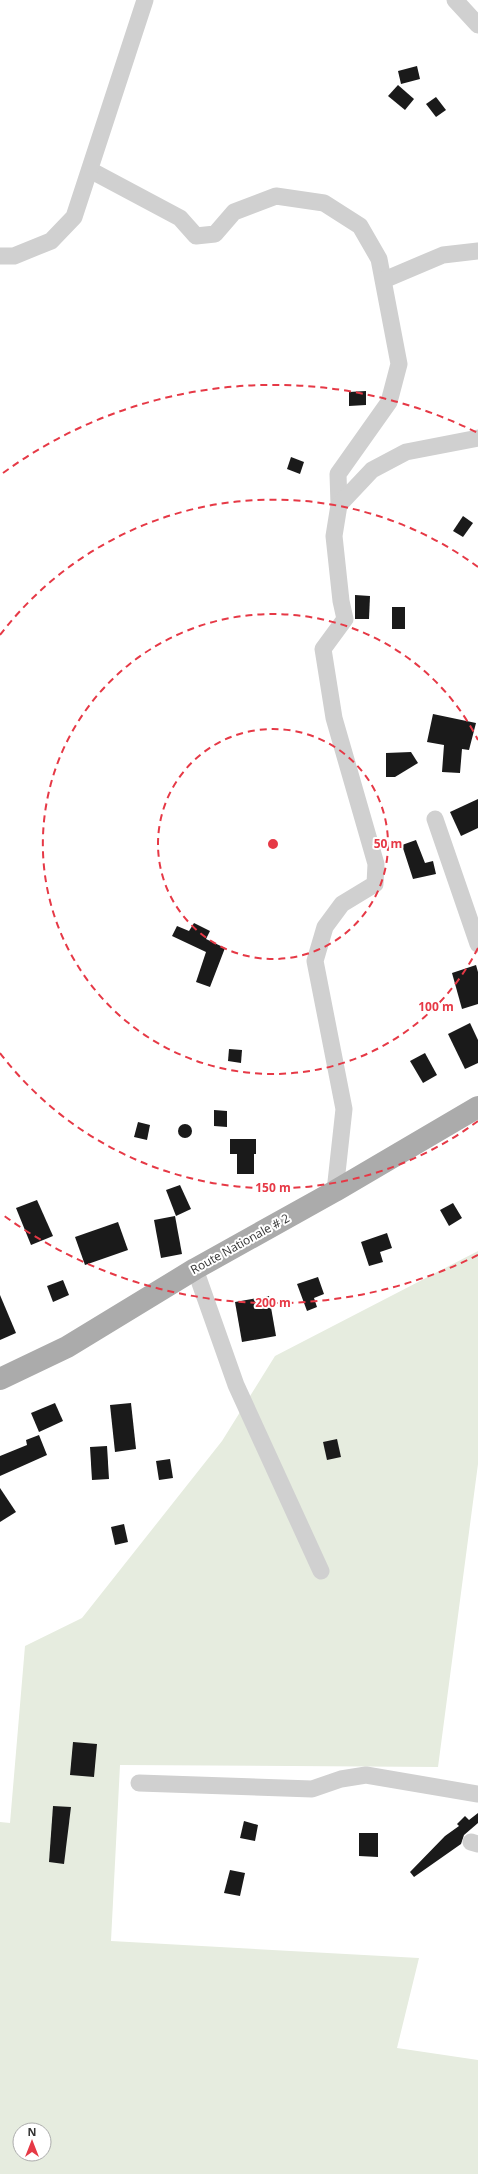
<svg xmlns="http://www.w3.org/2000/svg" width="478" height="2174" font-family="'Open Sans',sans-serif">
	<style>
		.green { fill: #e6ecdf; fill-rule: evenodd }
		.building { fill: #1a1a1a }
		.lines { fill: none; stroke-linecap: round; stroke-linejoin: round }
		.street { stroke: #d0d0d0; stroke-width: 17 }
		.primary { stroke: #ababab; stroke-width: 22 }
		.ring { fill: none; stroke: #e63946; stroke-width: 2; stroke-dasharray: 7 5 }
		.labels { text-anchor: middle; stroke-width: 4; stroke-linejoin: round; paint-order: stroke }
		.street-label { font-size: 12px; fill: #333; stroke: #fff }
		.centre { fill: #e63946; stroke: #fff; stroke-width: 2 }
		.ring-label { font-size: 12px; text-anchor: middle; font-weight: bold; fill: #e63946; stroke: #fff; stroke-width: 4; stroke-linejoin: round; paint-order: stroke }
	</style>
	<rect width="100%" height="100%" fill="#fff"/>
	<path class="green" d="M478 1251V1464L438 1767 120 1765 111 1941 419 1958 397 2048 478 2060V2174H0V1822L10 1823 25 1646 82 1618 222 1441 275 1356ZM20 2130H44V2154H20Z"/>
	<g class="building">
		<polygon points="417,66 420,79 401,84 398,71"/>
		<polygon points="398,85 414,99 405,110 388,96"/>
		<polygon points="436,97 446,110 436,117 426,104"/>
		<polygon points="366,391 366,405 349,406 349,392"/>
		<polygon points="291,457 304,462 300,474 287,469"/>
		<polygon points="463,516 473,523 463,537 453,531"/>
		<polygon points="355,595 370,596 369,619 355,619"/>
		<rect x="392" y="607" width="13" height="22"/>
		<polygon points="433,714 476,723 469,750 462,749 460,773 442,772 444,745 427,742"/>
		<polygon points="411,752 418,763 395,777 386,777 386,753"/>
		<polygon points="478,799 478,828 461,836 450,812"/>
		<polygon points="416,840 425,863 433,861 436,874 413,879 402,845"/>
		<polygon points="194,923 210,931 206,939 225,948 210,987 196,982 206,952 172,936 177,926 189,931"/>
		<polygon points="476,965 478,972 478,1004 462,1009 452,973"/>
		<polygon points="470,1023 478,1040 478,1063 465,1069 448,1034"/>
		<polygon points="229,1049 242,1050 241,1063 228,1061"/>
		<polygon points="425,1053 437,1075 423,1083 410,1061"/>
		<polygon points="214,1110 227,1111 227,1127 214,1126"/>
		<polygon points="138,1122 150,1125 147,1140 134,1137"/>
		<circle cx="185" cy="1131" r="7"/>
		<polygon points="230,1139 256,1139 256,1154 254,1154 254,1174 237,1174 237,1154 230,1154"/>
		<polygon points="180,1185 191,1209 176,1216 166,1190"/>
		<polygon points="37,1200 53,1236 31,1245 16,1208"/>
		<polygon points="453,1203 462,1218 449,1226 440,1210"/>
		<polygon points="175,1216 182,1254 161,1258 154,1220"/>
		<polygon points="118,1222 128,1250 85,1265 75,1237"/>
		<polygon points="387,1233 392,1248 380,1252 383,1262 369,1266 361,1242"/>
		<polygon points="318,1277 324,1294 314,1298 317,1307 307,1311 297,1284"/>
		<polygon points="63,1280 69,1295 53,1302 47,1286"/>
		<polygon points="0,1295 16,1333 0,1340"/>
		<polygon points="269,1296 276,1336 242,1342 235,1302"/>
		<polygon points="55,1403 63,1421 39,1432 31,1413"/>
		<polygon points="131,1403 136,1449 115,1452 110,1405"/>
		<polygon points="39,1435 47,1455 0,1476 0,1456 27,1445 26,1440"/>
		<polygon points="337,1439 341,1457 327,1460 323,1442"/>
		<polygon points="107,1446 109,1479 92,1480 90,1447"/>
		<polygon points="170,1459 173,1478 159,1480 156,1461"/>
		<polygon points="0,1488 16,1512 0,1522"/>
		<polygon points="124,1524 128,1542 115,1545 111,1527"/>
		<polygon points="73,1742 97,1744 94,1777 70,1775"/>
		<polygon points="53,1806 71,1807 64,1864 49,1862"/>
		<polygon points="478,1813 478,1823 464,1835 461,1844 414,1877 410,1872 445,1836 459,1826 457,1824 465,1816 469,1820"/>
		<polygon points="244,1821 258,1825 255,1841 240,1838"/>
		<polygon points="359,1833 378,1833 378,1857 359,1856"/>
		<polygon points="230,1870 245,1873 240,1896 224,1893"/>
	</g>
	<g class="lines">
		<g class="street">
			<polyline points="455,0 478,25"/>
			<polyline points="90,170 180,218 196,236 215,234 234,212 276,196 324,203 360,226 379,259 399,364 389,402 338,474 339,505"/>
			<polyline points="0,256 14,256 51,241 74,217 145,0"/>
			<polyline points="384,280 443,255 478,251"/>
			<polyline points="435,819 478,944"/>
			<polyline points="335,1191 344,1109 315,961 325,927 342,904 375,884 376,864 334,718 323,649 345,619 341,601 334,536 339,505 372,470 406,452 478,438"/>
			<polyline points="195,1269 236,1385 321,1571"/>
			<polyline points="139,1783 312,1789 341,1779 366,1775 478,1794"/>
			<polyline points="471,1842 478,1844"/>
		</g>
		<polyline class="primary" points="0,1379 67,1347 195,1269 335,1191 478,1107"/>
	</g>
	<g class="ring">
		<circle cx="273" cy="844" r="115"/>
		<path d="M478 948A230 230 0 1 1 478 740"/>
		<path d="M478 1121A344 344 0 0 1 0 1053M0 635A344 344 0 0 1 478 567"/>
		<path d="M478 1255A459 459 0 0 1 3 1215M3 473A459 459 0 0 1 478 433"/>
	</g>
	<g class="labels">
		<g class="street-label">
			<text transform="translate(240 1244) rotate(-29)" y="4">Route Nationale # 2</text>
		</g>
	</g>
	<circle cx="273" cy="844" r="6" class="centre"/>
	<g class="ring-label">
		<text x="388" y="848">50 m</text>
		<text x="436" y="1011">100 m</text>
		<text x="273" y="1192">150 m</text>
		<text x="273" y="1307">200 m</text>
	</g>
	<g transform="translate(32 2142)"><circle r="19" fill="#ffffff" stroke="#adadad"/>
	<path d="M0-3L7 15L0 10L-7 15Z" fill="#e63946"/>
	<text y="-6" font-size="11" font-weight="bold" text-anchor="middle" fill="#333333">N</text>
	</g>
</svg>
